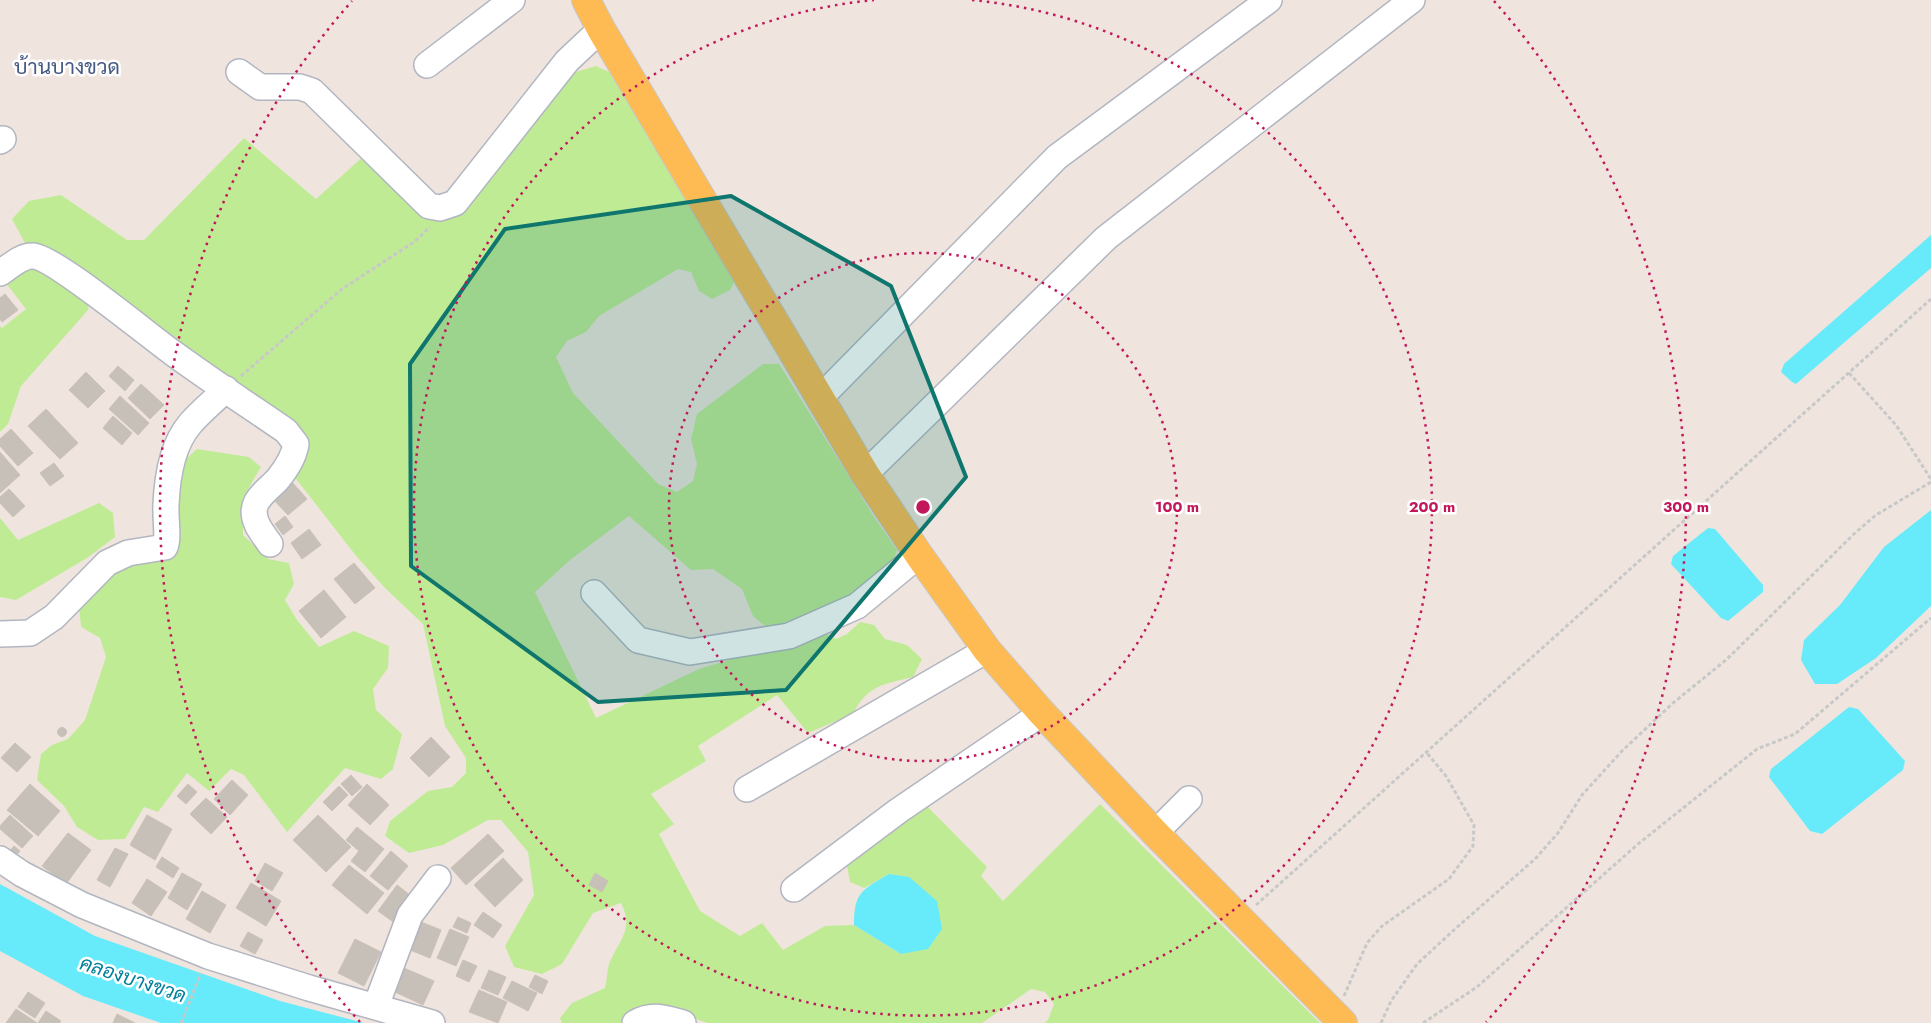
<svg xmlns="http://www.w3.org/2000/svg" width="1931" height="1023" font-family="Jost,Sarabun,sans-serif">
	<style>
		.green { fill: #c0eb95 }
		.water { fill: #67ebfb }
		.building { fill: #c7c0b9; stroke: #cbc1b7 }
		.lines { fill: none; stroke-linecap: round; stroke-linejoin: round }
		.minor-casing { stroke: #b2b6c1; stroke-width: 28 }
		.major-casing { stroke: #c8c8c8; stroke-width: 30 }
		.path { stroke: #c8c8c8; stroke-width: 3; stroke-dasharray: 4 2.5; stroke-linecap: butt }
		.minor { stroke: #fff; stroke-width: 25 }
		.major { stroke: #febb54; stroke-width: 28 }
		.marked { fill: #0f766e; fill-opacity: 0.2; stroke: #0f766e; stroke-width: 4; stroke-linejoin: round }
		.ring { fill: none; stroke: #c2185b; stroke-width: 2.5; stroke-dasharray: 2.5 5 }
		.labels { text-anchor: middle; stroke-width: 5; stroke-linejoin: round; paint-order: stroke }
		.water-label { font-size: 20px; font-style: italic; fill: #02819d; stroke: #fff }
		.quarter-label { font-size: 21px; fill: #475b82; stroke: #fff }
		.centre { fill: #c2185b; stroke: #fff; stroke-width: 2.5 }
		.ring-label { font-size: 15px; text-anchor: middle; font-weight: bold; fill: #c2185b; stroke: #fff; stroke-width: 5; stroke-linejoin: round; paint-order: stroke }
	</style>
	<rect width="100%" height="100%" fill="#efe5de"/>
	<g class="green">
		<path d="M596 66 609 72 735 280 730 290 712 299 699 291 691 272 678 269 599 316 586 332 567 341 556 357 573 393 658 484 677 492 693 481 697 464 691 439 697 414 763 364H779L874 517 897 550 893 562 851 601 788 625 766 627 753 616 742 589 713 569 691 570 629 516 570 560 535 592 596 718 699 669 821 632 836 639 847 634 860 622 874 625 885 639 907 645 922 659 913 677C885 684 867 685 853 714L808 733 777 695 698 746 706 761 651 794 674 824 659 834 700 911 740 936 762 923 783 950 825 926 854 925 901 954 889 874 864 888 850 882 847 866 866 845 925 804 987 867 981 876 1003 901 1100 804 1320 1023H1044L1048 1020 1054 1004 1045 992 1031 989 982 1023H708L671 1011 631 1016 620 1023H562L560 1018 572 1003 605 988C607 980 607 971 609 964 618 941 635 929 621 903L593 913 562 964 542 974 514 967 505 946 534 895 528 852 501 820H488L443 845 409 853 385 836 390 821 428 791 452 787 466 773V758L445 726 423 624 385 588 357 557 293 475 307 449 48 251 25 243 12 219 29 201 61 195 127 240H144L244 138 316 199 366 154 428 213 569 74Z"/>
		<polygon points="26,265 42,266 89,302 88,310 21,386 8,424 0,432 0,326 2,328 26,309 5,282"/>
		<polygon points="197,449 249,457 261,467 243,498 243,535 268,559 289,563 294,584 285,600 297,620 319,647 354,631 389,646 388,668 373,689 376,710 402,734 393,769 381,779 345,768 287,832 244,775 231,769 209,791 187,773 158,812 144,807 125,839 98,840 77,827 64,806 37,780 41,754 52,745 68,739 85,720 106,657 100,638 81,627 79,607 121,568 170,557 178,466"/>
		<polygon points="99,503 113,513 115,537 87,558 16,600 0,597 0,518 18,540"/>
	</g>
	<g class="water">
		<polygon points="1931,235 1931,268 1796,384 1792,382 1781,372 1784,364"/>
		<polygon points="1931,510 1931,606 1876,658 1837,684 1815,684 1801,660 1804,640 1840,605 1884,547"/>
		<polygon points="1708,528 1715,529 1763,585 1763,592 1728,621 1721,618 1671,564 1673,556"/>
		<polygon points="1849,707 1858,709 1905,761 1903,770 1822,834 1810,831 1769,777 1771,769"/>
		<path d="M889 874 909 877 937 901 942 929 928 949 901 954 854 925C854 892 862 890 889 874Z"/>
		<polygon points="0,884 95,936 280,1001 364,1023 161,1023 83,996 0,951"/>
	</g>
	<g class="building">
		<polygon points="5,294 18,310 2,322 0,319 0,298"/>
		<polygon points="118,366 134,380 125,391 109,376"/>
		<polygon points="86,372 105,391 88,408 69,390"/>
		<polygon points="141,384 164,405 150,419 128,398"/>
		<polygon points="120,396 149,423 138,435 109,409"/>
		<polygon points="46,409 78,443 60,459 28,426"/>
		<polygon points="113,416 132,433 122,445 103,428"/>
		<polygon points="11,429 33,453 18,466 0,446 0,439"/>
		<polygon points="0,452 20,475 0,493"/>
		<polygon points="54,463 64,476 50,486 40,473"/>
		<polygon points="291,481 307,499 288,515 272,498"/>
		<polygon points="9,489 25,506 13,517 0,503 0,497"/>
		<polygon points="285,516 293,527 283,535 275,524"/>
		<polygon points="309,529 321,545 302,559 291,543"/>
		<polygon points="354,563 375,588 355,604 334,579"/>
		<polygon points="324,590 346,617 321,638 299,611"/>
		<circle cx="62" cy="732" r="4.5"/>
		<polygon points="431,737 450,757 429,777 410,758"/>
		<polygon points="15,743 31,757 17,772 1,758"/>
		<polygon points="351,775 362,787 352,796 341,784"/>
		<polygon points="232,780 248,795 230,815 214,799"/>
		<polygon points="30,784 60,811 38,836 7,810"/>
		<polygon points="188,784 197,792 186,804 177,796"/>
		<polygon points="367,784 389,805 370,825 348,805"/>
		<polygon points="339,786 348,795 332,811 323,802"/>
		<polygon points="206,798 227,817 211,834 190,814"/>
		<polygon points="10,815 33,836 22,848 0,829 0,826"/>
		<polygon points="147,815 172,829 155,860 130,845"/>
		<polygon points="318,815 351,847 326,872 293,840"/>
		<polygon points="357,827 384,849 365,872 351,861 359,851 346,840"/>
		<polygon points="68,833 91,850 66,884 42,866"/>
		<polygon points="488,834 504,851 466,885 451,868"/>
		<polygon points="14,846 20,851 15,857 9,852"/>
		<polygon points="115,848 128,854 110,887 97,880"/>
		<polygon points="391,851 408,866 388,890 370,876"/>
		<polygon points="162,857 179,868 173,878 156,867"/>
		<polygon points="503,858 523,880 495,907 474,885"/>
		<polygon points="265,863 283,873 272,891 255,881"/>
		<polygon points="349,865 384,893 367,914 332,885"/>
		<polygon points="182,873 202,884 187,910 168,898"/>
		<polygon points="595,873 608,881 602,892 589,885"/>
		<polygon points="147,879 167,892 151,916 132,903"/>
		<polygon points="251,883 281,901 266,926 236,908"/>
		<polygon points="397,885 415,899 396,924 378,911"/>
		<polygon points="202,891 226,905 210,933 186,919"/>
		<polygon points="483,912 502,925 493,938 474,925"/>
		<polygon points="458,917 471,923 467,933 453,927"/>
		<polygon points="416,920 441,930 430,958 405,948"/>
		<polygon points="450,929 469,937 456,966 437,958"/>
		<polygon points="248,932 263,940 255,954 240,946"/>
		<polygon points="355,939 381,952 364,986 338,973"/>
		<polygon points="463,960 477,966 469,982 456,976"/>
		<polygon points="404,968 434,981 423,1005 393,991"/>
		<polygon points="489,970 506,977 498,995 481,988"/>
		<polygon points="535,975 548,981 542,994 529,987"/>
		<polygon points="512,981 537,993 528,1011 503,998"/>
		<polygon points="479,990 507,1002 498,1023 469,1012"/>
		<polygon points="28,992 45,1003 35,1018 18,1007"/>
		<polygon points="16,1009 37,1023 6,1023"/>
		<polygon points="46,1011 61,1021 59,1023 38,1023"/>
		<polygon points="117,1014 135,1023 113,1023"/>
	</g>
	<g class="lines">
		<defs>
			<g id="minor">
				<polyline points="427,65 512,0"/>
				<polyline points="239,72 260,87 300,87 312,91 429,206 440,208 455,203 567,61 601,29"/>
				<polyline points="0,141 3,139"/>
				<path d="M0 273C9 267 22 255 33 256 54 257 149 336 173 353 210 380 248 405 286 431L296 444C294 457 286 469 278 479 265 493 247 502 257 524 260 531 266 538 270 544"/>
				<polyline points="820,398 1057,157 1269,0"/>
				<polyline points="865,474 1106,238 1412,0"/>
				<polyline points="594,593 638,640 690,652 789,636 857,606 919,555"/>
				<path d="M0 634 30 633 54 617 107 563 128 553 165 547C169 538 165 516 166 505 167 479 172 445 190 424 200 412 214 401 226 389"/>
				<polyline points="747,789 987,650"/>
				<polyline points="1155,833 1189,799"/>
				<polyline points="0,859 22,874 82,905 208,956 309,988 432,1023"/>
				<polyline points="794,889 898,811 1042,713"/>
				<polyline points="376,1006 410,915 438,878"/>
				<path d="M635 1023C652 1013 665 1018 683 1023"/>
			</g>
			<polyline id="major" points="586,0 601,29 865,474 919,555 987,650 1042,713 1155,833 1343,1023"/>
		</defs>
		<use href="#minor" class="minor-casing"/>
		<use href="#major" class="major-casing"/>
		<g class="path">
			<polyline points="1849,373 1896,425 1931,479"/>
			<polyline points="241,376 342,289 414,242 430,227"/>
			<polyline points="1256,905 1931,299"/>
			<polyline points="1344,996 1367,943 1382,926 1449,879 1473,846 1474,825 1446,776 1426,752"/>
			<polyline points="181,1023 201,973"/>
			<polyline points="1381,1023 1391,1001 1417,964 1455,929 1535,859 1558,833 1582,795 1622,751 1673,703 1726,660 1855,533 1876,515 1931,482"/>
			<polyline points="1423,1023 1477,987 1638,844 1757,749 1795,734 1931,618"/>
		</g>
		<use href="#minor" class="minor"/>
		<use href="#major" class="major"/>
	</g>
	<path class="marked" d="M731 196 891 286 966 477 786 690 598 702 411 566 410 364 505 229Z"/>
	<g class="ring">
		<circle cx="923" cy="507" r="254"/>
		<path d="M972 0A509 509 0 1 1 874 0"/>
		<path d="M360 1022A763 763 0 0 1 352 1M1494 1A763 763 0 0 1 1486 1022"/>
	</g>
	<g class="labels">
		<g class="water-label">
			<text transform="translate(133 979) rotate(18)" y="7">คลองบางขวด</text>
		</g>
		<g class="quarter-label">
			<text x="67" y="74">บ้านบางขวด</text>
		</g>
	</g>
	<circle cx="923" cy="507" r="8" class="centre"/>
	<g class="ring-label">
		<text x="1177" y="512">100 m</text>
		<text x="1432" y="512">200 m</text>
		<text x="1686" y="512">300 m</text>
	</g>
</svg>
